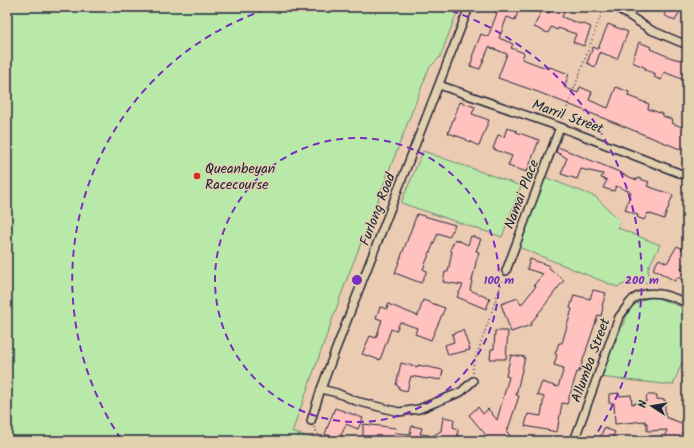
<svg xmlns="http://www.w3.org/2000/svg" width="694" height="448" font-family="Kalam,sans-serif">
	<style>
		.green { fill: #b8e9a9; stroke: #6d8672 }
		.building { fill: #ffc2bf; stroke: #22223b }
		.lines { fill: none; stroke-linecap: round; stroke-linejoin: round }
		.street-casing { stroke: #22223b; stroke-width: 10 }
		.path { stroke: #22223b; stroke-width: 1.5; stroke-dasharray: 1 3; stroke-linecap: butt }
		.street { stroke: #e2d1ae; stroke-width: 7 }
		.ring { fill: none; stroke: #7b2cbf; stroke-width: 2; stroke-dasharray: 7 5 }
		.poi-dot { fill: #c8321e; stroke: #e2d1ae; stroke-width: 1.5 }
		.labels { text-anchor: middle; stroke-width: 3; stroke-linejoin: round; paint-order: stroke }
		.street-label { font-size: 14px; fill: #22223b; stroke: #e2d1ae }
		.poi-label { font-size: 14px; fill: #22223b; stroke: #e2d1ae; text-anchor: start }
		.centre { fill: #7b2cbf; stroke: #e2d1ae; stroke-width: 2 }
		.ring-label { font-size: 12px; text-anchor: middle; font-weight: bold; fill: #7b2cbf; stroke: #e2d1ae; stroke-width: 3; stroke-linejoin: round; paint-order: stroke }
	</style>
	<rect width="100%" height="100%" fill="#ebccb3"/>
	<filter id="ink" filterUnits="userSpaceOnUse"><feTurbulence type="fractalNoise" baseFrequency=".025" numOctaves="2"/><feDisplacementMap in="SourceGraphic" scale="8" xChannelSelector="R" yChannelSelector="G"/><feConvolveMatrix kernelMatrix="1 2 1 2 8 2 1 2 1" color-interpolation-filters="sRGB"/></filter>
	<g filter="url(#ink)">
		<g class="green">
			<polygon points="7,7 459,7 440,57 429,68 345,284 292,432 311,438 317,441 7,441"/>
			<polygon points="423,151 521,186 502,237 401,203"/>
			<polygon points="542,176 596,197 620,221 618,228 660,245 648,268 649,283 632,281 617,287 516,246"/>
			<polygon points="655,297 687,309 687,350 673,385 599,377 631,307 644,299"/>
		</g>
		<g class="building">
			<polygon points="497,7 514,7 519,9 515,20 507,17 499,38 513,44 511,48 524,53 522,59 549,69 550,67 569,74 564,87 578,93 580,87 592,92 589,100 608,108 616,87 629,92 628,96 649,104 648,109 663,114 663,116 673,120 672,123 687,129 687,149 681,147 680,149 665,143 538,92 498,78 507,54 489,47 480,69 470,66 473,58 472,57 481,34 488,37 497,13 495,12"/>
			<polygon points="551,7 559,7 565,9 562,17 580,24 581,23 591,27 584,46 573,42 576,34 558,28 557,30 551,27 548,33 534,27 542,10 549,13"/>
			<polygon points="668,7 682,7 675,21 664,15"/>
			<polygon points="608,24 628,32 617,59 600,52 595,67 587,63 593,47 598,49"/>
			<polygon points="639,42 651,47 650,49 672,58 680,60 681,59 687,62 687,74 684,80 664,72 661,80 654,77 656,74 645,70 646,68 632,62"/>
			<polygon points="460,102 475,107 472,114 489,120 479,146 466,140 466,139 448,133"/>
			<polygon points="507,128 517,131 516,132 539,140 527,172 508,166 512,156 493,149 498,135 504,137"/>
			<polygon points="558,147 622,173 622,174 637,180 638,178 649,182 647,186 673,195 664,219 648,213 644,220 637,217 638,215 625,210 631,192 616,186 614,191 603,188 607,180 601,178 603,174 581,169 577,179 561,174 567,158 556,152"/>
			<polygon points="417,214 455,225 449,237 438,233 423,269 427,271 421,283 395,273"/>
			<polygon points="471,236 481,239 476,251 479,252 476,262 470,290 490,299 486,309 457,297 463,285 443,282 445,272 448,272 452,251 450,250 455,239 468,245"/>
			<polygon points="677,246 687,251 687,259 681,269 687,272 687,282 677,277 675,281 653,269 659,259 667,263"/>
			<polygon points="530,259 550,266 549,268 564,280 531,323 531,325 511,332 501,304 518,298 521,305 536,286 534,285 543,274 527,269"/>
			<polygon points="593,290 606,293 602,306 603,307 601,316 598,315 579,372 577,372 567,404 562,403 557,432 525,426 528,414 541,416 544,397 537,395 542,382 558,387 564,368 554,365 557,355 555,354 559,343 562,343 572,309 570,308 574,295 590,299"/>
			<polygon points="423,300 445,308 431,340 415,334 417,328 400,322 396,331 391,329 380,360 362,354 370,336 376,338 382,320 376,318 380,307 387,309 388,304 418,316"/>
			<polygon points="463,330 470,350 448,355 445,345 454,342 452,334"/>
			<polygon points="495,331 508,331 506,359 490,359 491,349 494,349"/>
			<polygon points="511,355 525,357 516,395 519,396 507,432 511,437 505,441 491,441 469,415 478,407 483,414 488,409 497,420 509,377 506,376"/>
			<polygon points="401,363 418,367 418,365 443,370 441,380 428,378 427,379 411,376 407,391 399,389 399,387 396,385"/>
			<polygon points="619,393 619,396 631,395 632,404 646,402 647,395 657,395 657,399 665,400 665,417 687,425 687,441 663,441 667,430 647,431 647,423 645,423 645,421 615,424 614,403 609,403 609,394"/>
			<polygon points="335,408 363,418 358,429 346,424 339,440 325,434"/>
			<polygon points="443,417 454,419 453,427 458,429 457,441 409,441 395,438 394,441 367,441 365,438 363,438 363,424 396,428 395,433 410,434 412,426 422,428 420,434 429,435 429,438 441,431"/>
			<polygon points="604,428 615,432 611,441 599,441"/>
		</g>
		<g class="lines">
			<defs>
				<g id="street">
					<polyline points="616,7 651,30 687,45"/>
					<polyline points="439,85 560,127 687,176"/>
					<polyline points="506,271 560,127"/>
					<polyline points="321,389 337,393 356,401 399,412 419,409 461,392 473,381"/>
					<polyline points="311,421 321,389 334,354 469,7"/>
					<path d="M574 441 619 317C624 311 628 304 633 299 649 287 671 296 687 303"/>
				</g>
			</defs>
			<use href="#street" class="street-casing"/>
			<g class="path">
				<polyline points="563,119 604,7"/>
				<polyline points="473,373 473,366 503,279"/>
				<polyline points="314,427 322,441"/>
			</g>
			<use href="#street" class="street"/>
		</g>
	</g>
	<g class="ring">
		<circle cx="357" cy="280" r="142"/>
		<path d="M121 439A285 285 0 0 1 274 7M440 7A285 285 0 0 1 593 439"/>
	</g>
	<circle class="poi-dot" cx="197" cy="176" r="4"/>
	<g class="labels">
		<g class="street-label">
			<text transform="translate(568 116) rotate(20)" y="5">Marril Street</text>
			<text transform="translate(521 194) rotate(-69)" y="5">Namai Place</text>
			<text transform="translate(377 209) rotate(-69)" y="5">Furlong Road</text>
			<text transform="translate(590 360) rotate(-70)" y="5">Allumba Street</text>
		</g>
		<g class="poi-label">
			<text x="205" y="173">Queanbeyan<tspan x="205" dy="16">Racecourse</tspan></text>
		</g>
	</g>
	<circle cx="357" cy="280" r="6" class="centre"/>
	<g class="ring-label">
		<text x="499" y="284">100 m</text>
		<text x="642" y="284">200 m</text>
	</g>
	<rect width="694" height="448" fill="none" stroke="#e2d1ae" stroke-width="24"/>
	<rect x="12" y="12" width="670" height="424" fill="none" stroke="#22223b" stroke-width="1.5" filter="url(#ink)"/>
	<g transform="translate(652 406) rotate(282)" stroke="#e2d1ae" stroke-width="3" paint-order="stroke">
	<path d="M0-3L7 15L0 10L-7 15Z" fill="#22223b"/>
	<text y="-6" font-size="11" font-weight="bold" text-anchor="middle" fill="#22223b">N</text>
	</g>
</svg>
